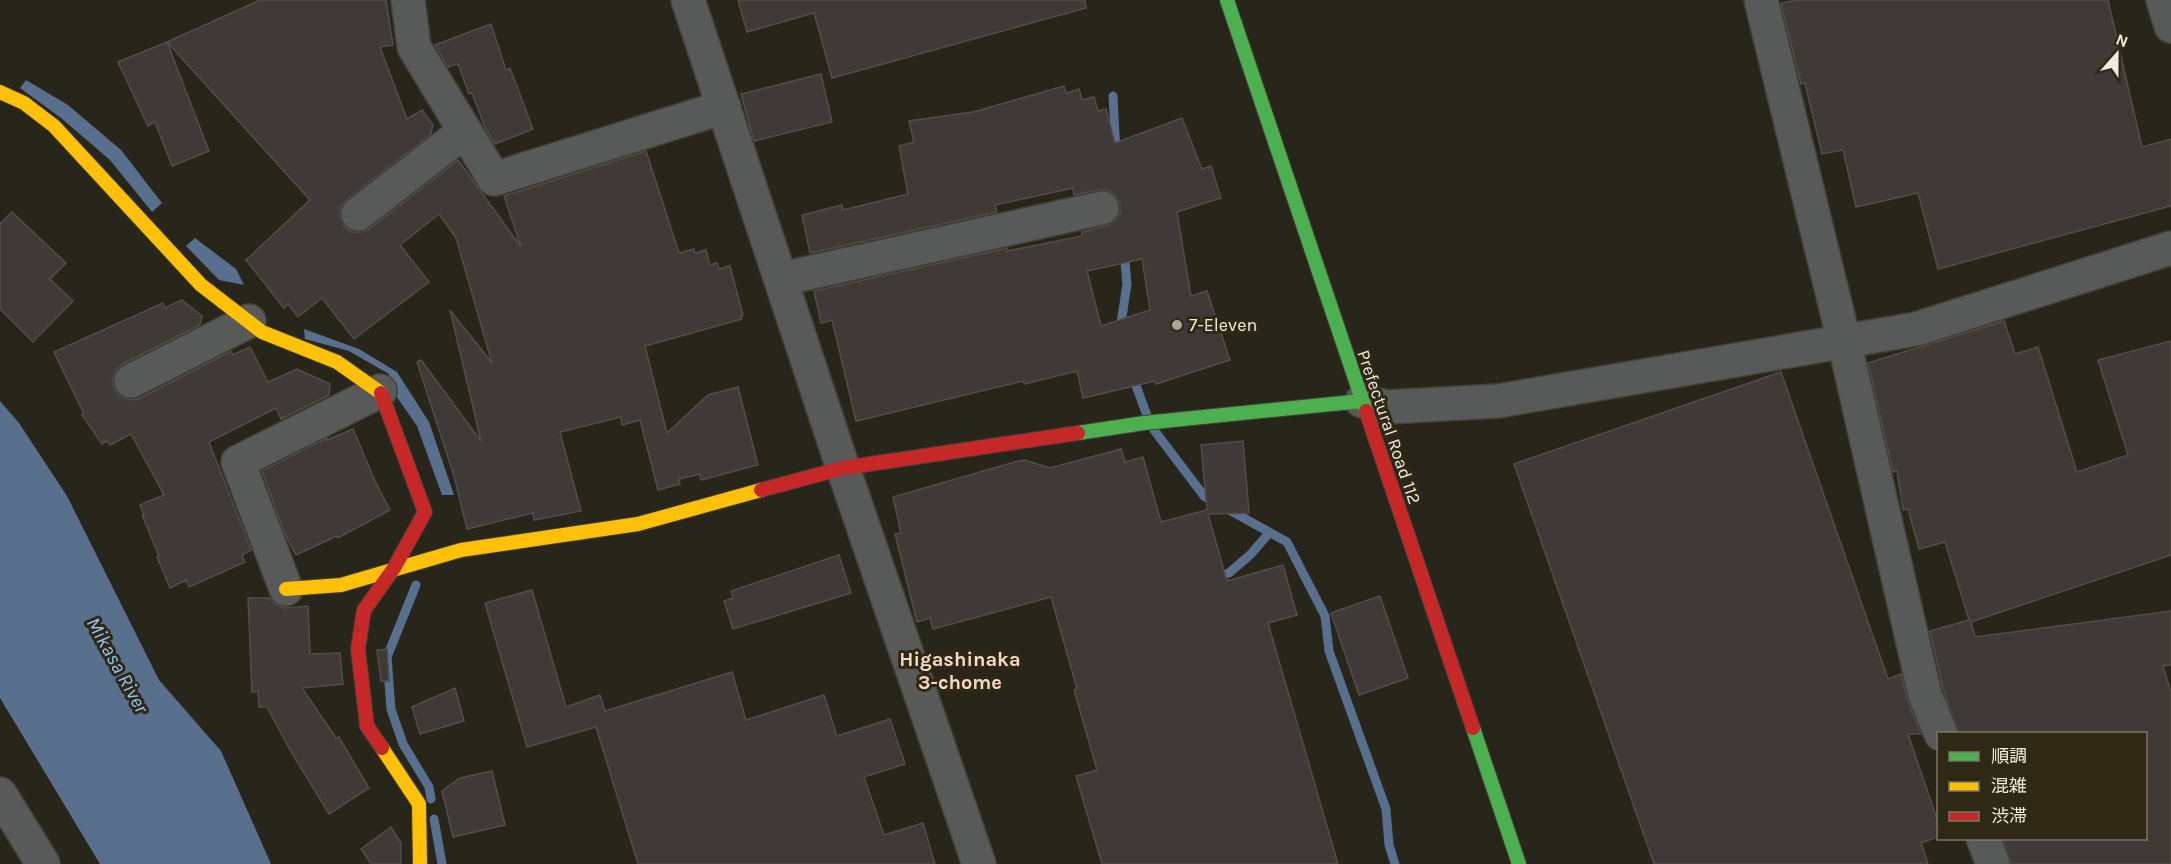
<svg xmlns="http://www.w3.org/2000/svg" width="2171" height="864" font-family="Karla,'Noto Sans JP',sans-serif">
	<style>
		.water { fill: #58708d }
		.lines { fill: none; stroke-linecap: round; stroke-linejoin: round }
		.stream { stroke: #58708d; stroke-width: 9 }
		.building { fill: #3f3a37; stroke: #524d4a; stroke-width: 1.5; fill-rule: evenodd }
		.street-casing { stroke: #434037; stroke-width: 36 }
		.fast-casing { stroke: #434037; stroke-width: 16 }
		.slow-casing { stroke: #434037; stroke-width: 16 }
		.jam-casing { stroke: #434037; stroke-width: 16 }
		.street { stroke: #575a59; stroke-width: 33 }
		.fast { stroke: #4caf50; stroke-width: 14 }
		.slow { stroke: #ffc107; stroke-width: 14 }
		.jam { stroke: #c62828; stroke-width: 14 }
		.poi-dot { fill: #aaa69b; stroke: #2e2815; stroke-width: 2 }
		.labels { text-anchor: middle; stroke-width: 6; stroke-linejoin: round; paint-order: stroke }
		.poi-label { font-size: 18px; fill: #f0ece0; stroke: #2e2815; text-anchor: start }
		.street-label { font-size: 18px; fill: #f0ece0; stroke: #2e2815 }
		.neighbourhood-label { font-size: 20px; font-weight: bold; fill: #f7dac9; stroke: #2e2815 }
		.water-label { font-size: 20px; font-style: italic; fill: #98c3f9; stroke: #2e2815 }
	</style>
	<rect width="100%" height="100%" fill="#28251b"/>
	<g class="water">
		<polygon points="26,80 68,105 121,150 162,203 152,212 110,160 61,118 20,88"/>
		<polygon points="195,238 236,269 244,285 219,280 186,246"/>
		<polygon points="304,329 359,349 397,372 429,422 454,495 442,495 417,426 387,383 389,374 349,351 305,339"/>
		<polygon points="0,401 19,423 67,496 159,680 221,751 271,864 100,864 0,698"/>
	</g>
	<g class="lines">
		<g class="stream">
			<polyline points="1113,96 1116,154"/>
			<polyline points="1120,330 1127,284 1124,251"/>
			<polyline points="1132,375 1148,418"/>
			<polyline points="1154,430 1204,496 1287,542 1325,616 1329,651 1386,809 1389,845 1395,864"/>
			<polyline points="1214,577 1229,573 1251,554 1269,533"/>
			<polyline points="416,585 387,657 391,709 403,744 429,787 431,799"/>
			<polyline points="434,819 442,864"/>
		</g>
	</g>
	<g class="building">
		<polygon points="260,0 386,0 393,45 380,47 407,119 422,110 433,125 431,134 346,200 340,207 340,217 344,226 351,232 361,232 369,229 458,160 521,247 504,196 646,151 679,253 694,249 695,253 706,250 710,265 717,263 719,269 730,266 743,315 741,316 742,319 645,346 667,433 708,395 738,387 758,465 701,480 700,474 679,479 680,484 658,490 640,420 622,425 621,417 560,432 581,511 534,520 533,513 467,529 454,476 417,362 421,360 481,441 450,310 492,363 456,238 439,214 400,245 429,282 354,339 322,298 298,317 288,304 284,308 246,260 310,200 167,42"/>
		<polygon points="738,0 1085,0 1086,8 832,78 814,13 747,32"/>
		<polygon points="1798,0 2108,0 2142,147 2171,139 2171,206 1938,269 1918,193 1856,207 1843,150 1822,154 1805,83 1801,84 1781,3"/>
		<polygon points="491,24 506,70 510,68 533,129 495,144 486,130 472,93 469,94 458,64 448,67 435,45"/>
		<polygon points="167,42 209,151 172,166 155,122 148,126 118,62"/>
		<polygon points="821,74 832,122 754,141 741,94"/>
		<path d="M1064 86 1066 93 1079 89 1082 100 1094 97 1098 111 1106 109 1115 143 1182 118 1202 169 1211 166 1221 198 1177 212 1191 296 1207 291 1230 360 1156 384 1155 381 1083 398 1077 371 1024 384 1023 381 856 421 832 320 821 323 814 291 1007 248V251L1082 236V232L1106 226 1114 222 1120 214V203L1115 195 1108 190H1098L1074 195 1073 188 995 205 997 212 810 253 802 215 842 205 843 210 908 194 899 146 914 142 909 121 973 112ZM1142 259 1150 310 1101 326 1087 271Z"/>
		<polygon points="12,212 66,263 50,279 73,301 33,342 0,309 0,224"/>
		<polygon points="182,300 202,316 200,325 123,364 116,370 112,381 115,390 121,397 131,400 140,398 231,351 233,355 250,347 268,382 297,369 330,384 329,395 281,419 276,408 209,442 251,550 242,555 245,562 189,587 186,580 170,588 157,557 159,556 142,515 144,515 140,505 164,495 131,434 110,445 107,441 102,444 82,415 84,414 54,352 163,303 165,308"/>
		<polygon points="2004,321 2015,354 2038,347 2077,472 2128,455 2098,360 2171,341 2171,555 1971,622 1975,637 2171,611 2171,665 2163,666 2171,693 2171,864 2011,864 2003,838 2145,838 2145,734 1959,734 1943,689 1930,631 1969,620 1945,542 1919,549 1908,509 1903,510 1897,471 1893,472 1868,363"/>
		<polygon points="1781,372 1888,679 1901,674 1908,702 1921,734 1908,734 1938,822 1938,837 1921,843 1928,864 1654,864 1514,464"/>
		<polygon points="353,429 375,481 390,510 338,538 337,536 296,555 284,532 262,471 327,438 327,440"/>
		<polygon points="1243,441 1249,513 1208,514 1227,581 1283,565 1297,615 1268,623 1338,864 1102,864 1076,776 1097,770 1074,690 1077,689 1051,597 933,629 930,618 917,622 895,534 901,533 893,497 1018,461 1025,460 1050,468 1121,449 1125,462 1143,457 1161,522 1207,510 1201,445"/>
		<polygon points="839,555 851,593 733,629 724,601 733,598 731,591"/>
		<polygon points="532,590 566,707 600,695 605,711 732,672 746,720 824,695 837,736 890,719 905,764 864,777 884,835 923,823 935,864 638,864 596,727 527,747 485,603"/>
		<polygon points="1380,596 1408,678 1359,695 1331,613"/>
		<polygon points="248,598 270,598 275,604 284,608 308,606 310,654 340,653 343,684 302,688 336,738 339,737 369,788 329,814 290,750 267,707 259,707 258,691 252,692"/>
		<polygon points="387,649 389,681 381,681 377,650"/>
		<polygon points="455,688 464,721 420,734 412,707"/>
		<polygon points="492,771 505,825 453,837 442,791 460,778"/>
		<polygon points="391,827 401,843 401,864 371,864 361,849"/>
	</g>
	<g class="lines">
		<defs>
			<g id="street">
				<polyline points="408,0 414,47 494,179 724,107"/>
				<polyline points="688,0 843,468 979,864"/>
				<polyline points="1761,0 1844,341 1925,695 1941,734"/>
				<polyline points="2163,0 2171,26"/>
				<polyline points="358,214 465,131"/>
				<polyline points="781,279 1102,208"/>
				<polyline points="131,381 249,321"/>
				<polyline points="1362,401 1387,407 1498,401 1916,329 2171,248"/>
				<polyline points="286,589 238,462 380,391"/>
				<polyline points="0,794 43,864"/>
				<polyline points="1983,838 1993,864"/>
			</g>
			<g id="fast">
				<polyline points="1227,0 1366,411"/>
				<polyline points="1078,433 1144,423 1362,401"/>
				<polyline points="1473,728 1519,864"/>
			</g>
			<g id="slow">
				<polyline points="0,92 24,103 54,126 201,285 262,332 337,362 381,393"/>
				<polyline points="286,589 341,585 461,550 638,524 761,490"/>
				<polyline points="382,748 419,804 420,864"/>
			</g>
			<g id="jam">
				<polyline points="381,393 425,512 394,568 364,610 358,649 367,726 382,748"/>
				<polyline points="1366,411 1473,728"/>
				<polyline points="761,490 843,468 1078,433"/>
			</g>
		</defs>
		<use href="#street" class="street-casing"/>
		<use href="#fast" class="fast-casing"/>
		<use href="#slow" class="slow-casing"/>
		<use href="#jam" class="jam-casing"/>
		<use href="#street" class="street"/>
		<use href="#fast" class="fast"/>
		<use href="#slow" class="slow"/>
		<use href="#jam" class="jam"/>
	</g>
	<circle class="poi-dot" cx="1177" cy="325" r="6"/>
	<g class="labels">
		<g class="poi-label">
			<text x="1189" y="331">7-Eleven</text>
		</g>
		<g class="street-label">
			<text transform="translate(1389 427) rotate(71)" y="6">Prefectural Road 112</text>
		</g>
		<g class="neighbourhood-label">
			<text x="960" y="666">Higashinaka<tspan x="960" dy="23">3-chome</tspan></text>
		</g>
		<g class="water-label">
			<text transform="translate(118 665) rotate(61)" y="7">Mikasa River</text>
		</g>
	</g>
	<rect x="1937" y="732" width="210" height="108" fill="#2e2815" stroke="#7c7666" stroke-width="1.5"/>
	<rect x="1949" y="752" width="30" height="9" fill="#4caf50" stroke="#7c7666" stroke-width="1.5"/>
	<text x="1991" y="762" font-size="18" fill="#f0ece0">順調</text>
	<rect x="1949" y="782" width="30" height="9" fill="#ffc107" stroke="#7c7666" stroke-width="1.5"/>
	<text x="1991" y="792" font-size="18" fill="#f0ece0">混雑</text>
	<rect x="1949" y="812" width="30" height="9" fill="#c62828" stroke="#7c7666" stroke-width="1.5"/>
	<text x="1991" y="822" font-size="18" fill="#f0ece0">渋滞</text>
	<g transform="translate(2117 54) rotate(21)" stroke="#2e2815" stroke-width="4.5" paint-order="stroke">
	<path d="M0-4.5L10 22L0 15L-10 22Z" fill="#f0ece0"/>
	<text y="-9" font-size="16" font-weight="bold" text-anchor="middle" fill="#f0ece0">N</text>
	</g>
</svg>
